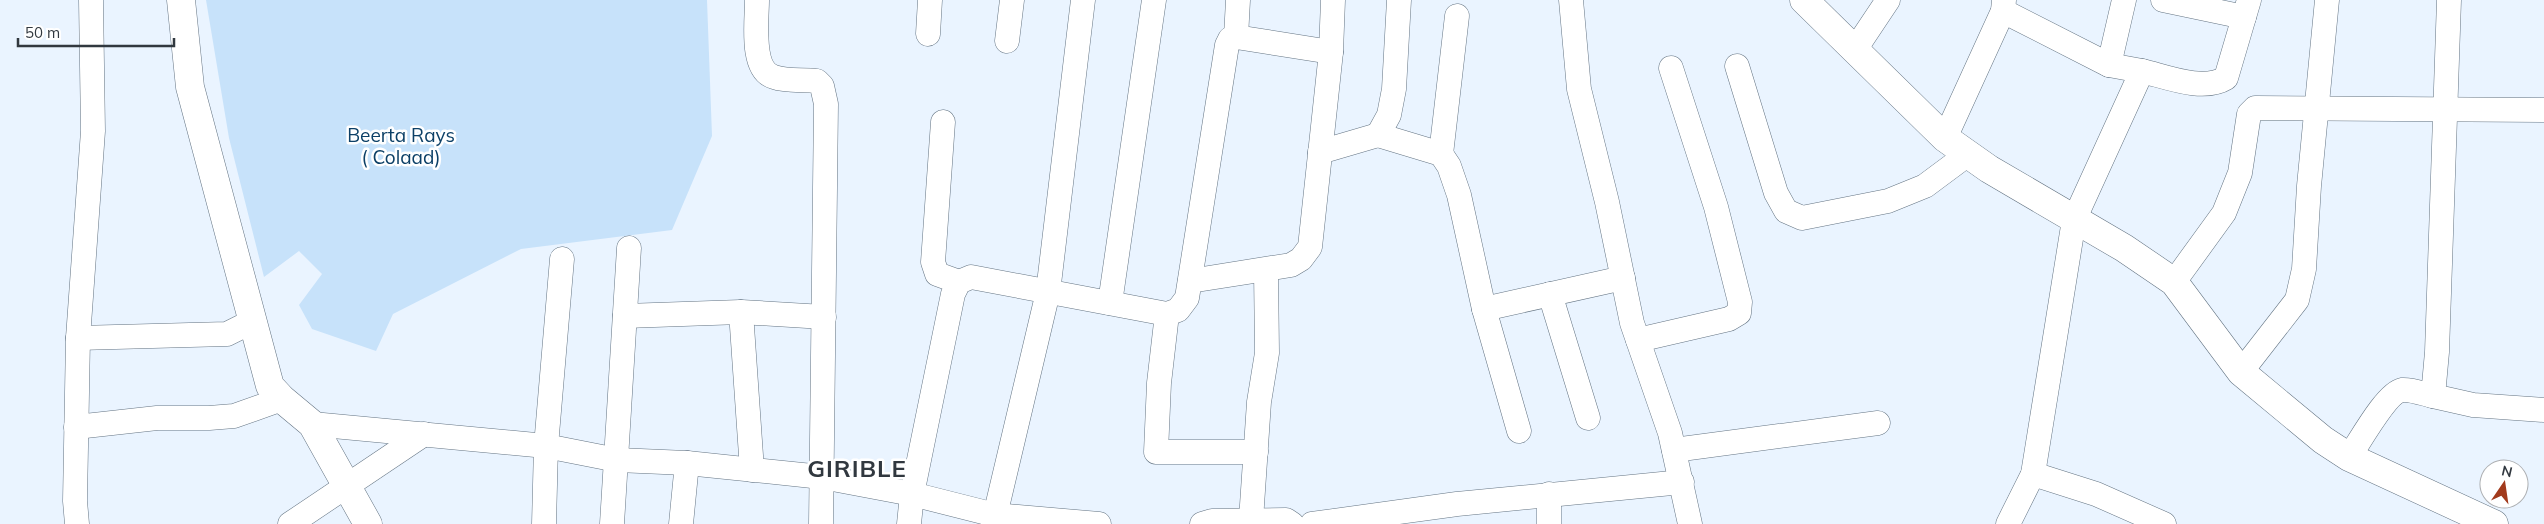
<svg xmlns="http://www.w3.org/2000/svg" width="2544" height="524" font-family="Mulish,sans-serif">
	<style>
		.green { fill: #c7e2fa }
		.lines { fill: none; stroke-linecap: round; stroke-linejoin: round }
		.minor-casing { stroke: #647483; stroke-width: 25 }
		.tertiary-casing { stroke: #647483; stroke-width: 29 }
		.minor { stroke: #fff; stroke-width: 24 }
		.tertiary { stroke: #fff; stroke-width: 28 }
		.labels { text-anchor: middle; stroke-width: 5; stroke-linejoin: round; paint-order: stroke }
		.park-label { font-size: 19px; fill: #0c4067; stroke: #fff }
		.district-label { font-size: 24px; font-weight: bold; letter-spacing: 1px; fill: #31383f; stroke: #fff }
	</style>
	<rect width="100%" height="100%" fill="#eaf4ff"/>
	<polygon class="green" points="206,0 707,0 712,136 672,230 521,249 393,314 376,351 312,329 299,305 322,274 299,251 264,277 229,138"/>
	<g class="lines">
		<defs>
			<g id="minor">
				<path d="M757 0C757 21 750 70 774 77 788 82 803 79 817 81L822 86 826 104 821 524"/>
				<polyline points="1571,0 1579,89 1607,202 1632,323 1670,433 1690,524"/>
				<polyline points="2163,0 2244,17"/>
				<polyline points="2003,11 2109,65 2142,71 2074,220 2033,474 2008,524"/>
				<polyline points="928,34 930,0"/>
				<polyline points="1236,37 1238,0"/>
				<polyline points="1007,41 1012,0"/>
				<polyline points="1856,48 1888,0"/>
				<polyline points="2109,65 2124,0"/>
				<polyline points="1737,66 1776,193 1786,211 1802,218 1888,201 1925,186 1968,154"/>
				<path d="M2142 71C2167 77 2203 92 2226 78L2249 0"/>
				<polyline points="943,122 933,262 937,274 959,282"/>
				<polyline points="1378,135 1441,154 1449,166 1459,195 1484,309 1519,431"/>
				<polyline points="1945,138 2003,11 2004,0"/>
				<polyline points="1320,152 1378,135 1389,115 1394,89 1399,0"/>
				<polyline points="1441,154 1457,16"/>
				<polyline points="1190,281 1291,265 1301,259 1310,247 1331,52 1333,0"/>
				<polyline points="2174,282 2224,213 2240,173 2249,114 2255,108 2544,110"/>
				<polyline points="1550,294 1588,418"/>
				<polyline points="1110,303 1154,0"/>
				<polyline points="1484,309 1623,278"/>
				<polyline points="741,312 752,470"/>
				<polyline points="1167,314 1159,383 1156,452 1256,452"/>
				<polyline points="625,316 741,312 824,317"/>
				<polyline points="78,338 227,334 253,321"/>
				<polyline points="1638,340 1729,319 1739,313 1740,302 1716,207 1671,68"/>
				<polyline points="2241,372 2297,300 2304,269 2309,186 2327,0"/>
				<polyline points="2433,396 2473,405 2544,410"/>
				<polyline points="312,424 546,446 617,460 687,463 822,477 912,494 995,515 1099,524"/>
				<polyline points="76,427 157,418 209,418 234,416 282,399"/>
				<polyline points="1674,450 1878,423"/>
				<path d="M2349 457C2359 443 2386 393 2402 390 2411 389 2424 394 2433 396L2437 352 2449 0"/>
				<polyline points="2033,474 2096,494 2164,524"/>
				<polyline points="1251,520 1259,402 1267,353 1266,270"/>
				<polyline points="77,524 75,501 78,338 93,131 91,0"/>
				<polyline points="290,524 424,434"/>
				<polyline points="544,524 546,446 562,259"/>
				<polyline points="612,524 629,248"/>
				<polyline points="681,524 687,463"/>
				<polyline points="909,524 912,494 953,294 959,282 971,277 1167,314 1178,310 1187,298 1227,45 1230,39 1236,37 1331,52"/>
				<polyline points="993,524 1048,292 1083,0"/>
				<polyline points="1202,524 1212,521 1286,520 1292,524"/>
				<polyline points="1312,524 1457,504 1682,482"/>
				<polyline points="1549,524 1549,494"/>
			</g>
			<g id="tertiary">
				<polyline points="181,0 190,87 270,386 282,399 312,424 368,524"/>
				<polyline points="1804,0 1945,138 1989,169 2124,248 2174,282 2241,372 2323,440 2349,457 2494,524"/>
			</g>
		</defs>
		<use href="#minor" class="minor-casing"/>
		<use href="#tertiary" class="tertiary-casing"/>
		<use href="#minor" class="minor"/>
		<use href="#tertiary" class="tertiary"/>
	</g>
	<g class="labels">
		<g class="park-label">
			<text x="401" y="142">Beerta Rays<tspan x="401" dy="22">( Colaad)</tspan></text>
		</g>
		<g class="district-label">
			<text x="857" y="477">GIRIBLE</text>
		</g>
	</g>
	<g transform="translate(2504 484) rotate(13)"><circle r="24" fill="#ffffff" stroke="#adafb2"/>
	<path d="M0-4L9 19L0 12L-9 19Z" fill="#a23a1c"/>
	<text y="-8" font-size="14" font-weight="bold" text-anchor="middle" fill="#31383f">N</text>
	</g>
	<path d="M18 38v8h156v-8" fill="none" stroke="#31383f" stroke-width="2.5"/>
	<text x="25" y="38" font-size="15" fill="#31383f" stroke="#ffffff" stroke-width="4" paint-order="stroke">50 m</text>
</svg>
